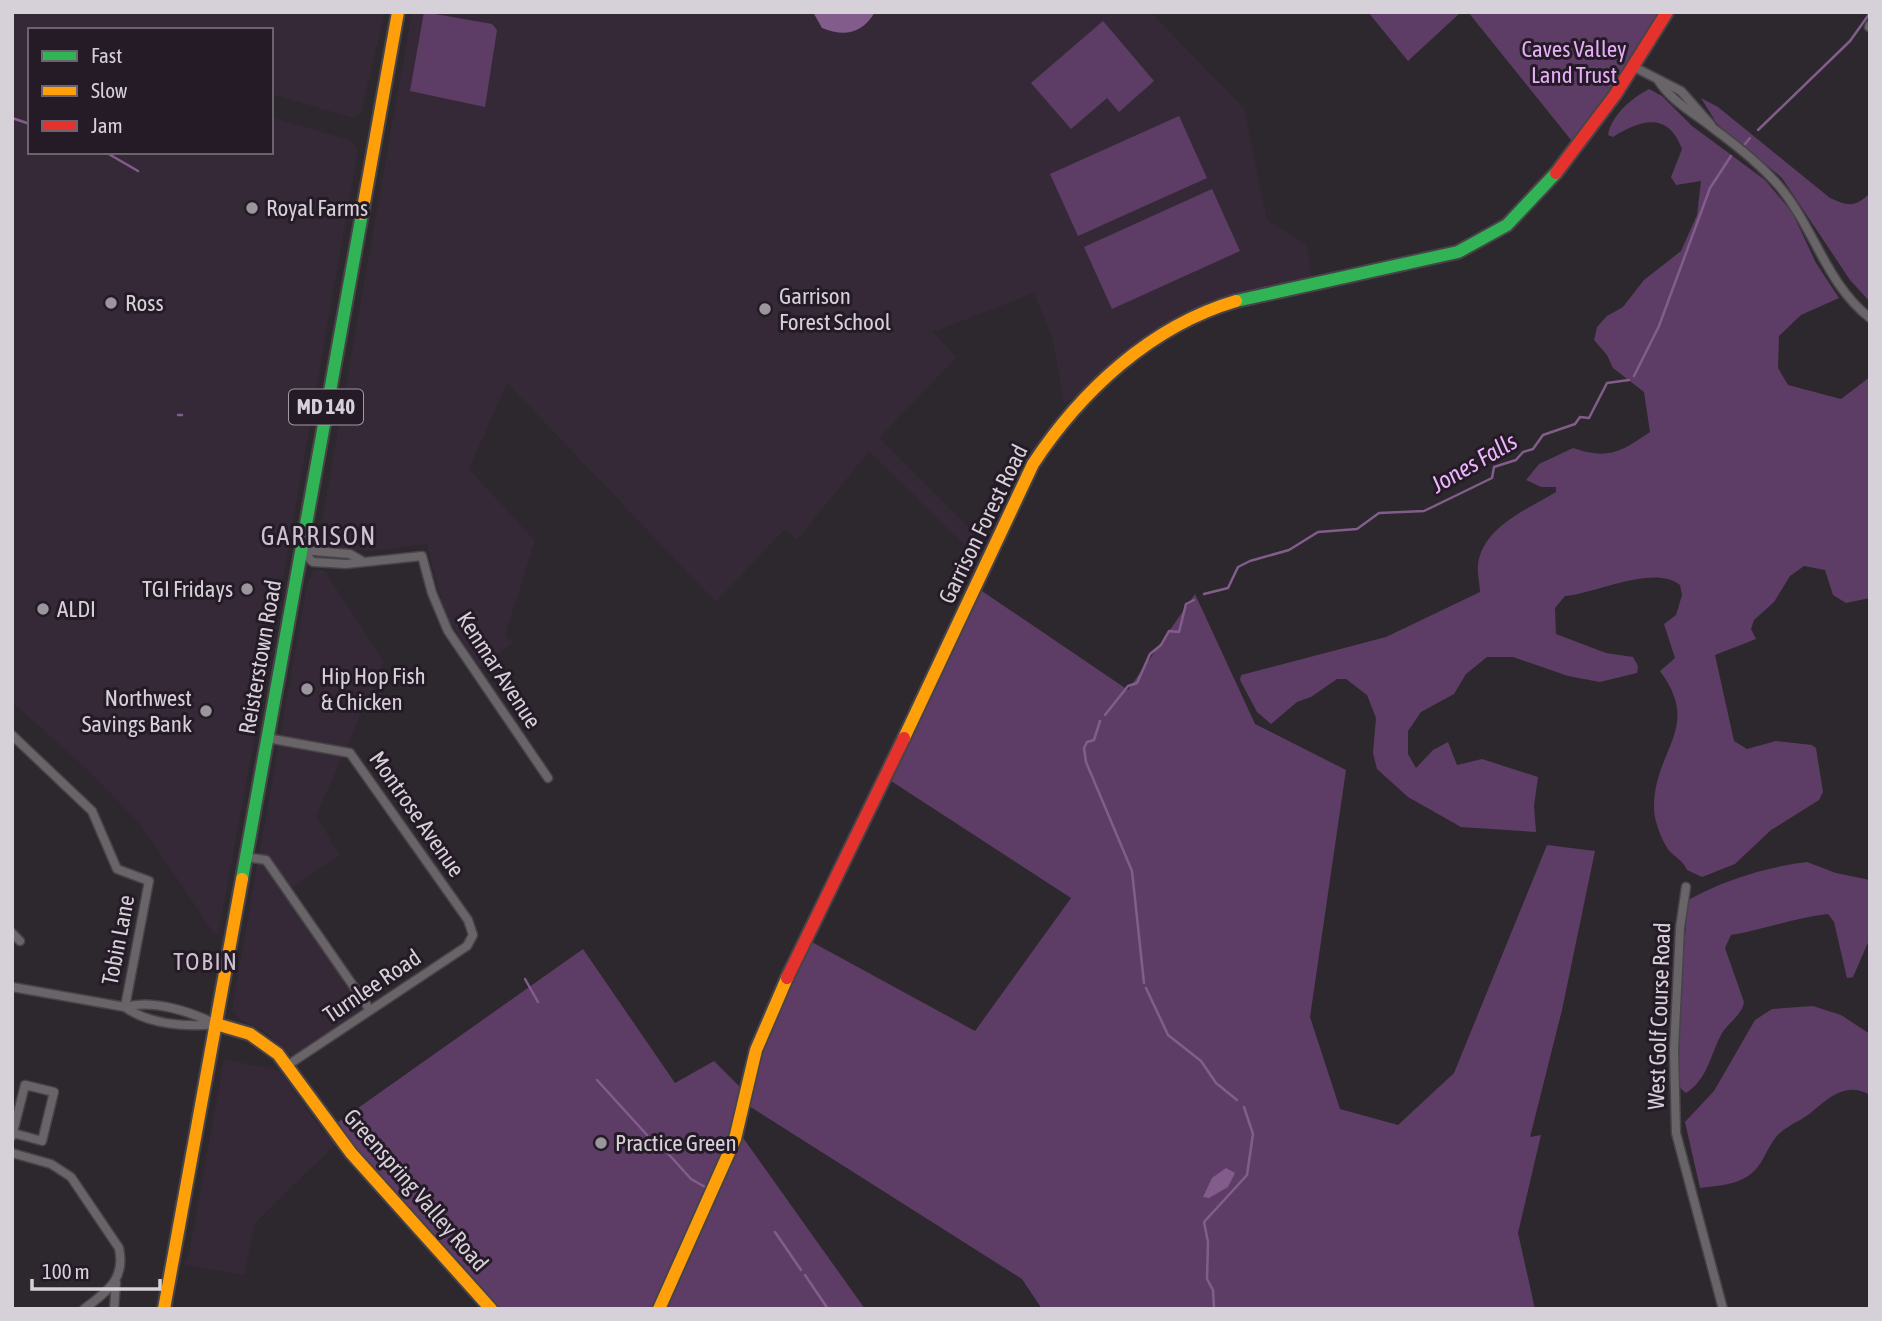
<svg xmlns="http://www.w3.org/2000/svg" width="1882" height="1321" font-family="'Asap Condensed',sans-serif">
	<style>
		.built { fill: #352938 }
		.green { fill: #5d3d65 }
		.water { fill: #825d8c }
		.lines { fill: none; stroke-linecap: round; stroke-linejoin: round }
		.stream { stroke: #825d8c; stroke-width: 2.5 }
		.street-casing { stroke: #474348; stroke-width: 11 }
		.fast-casing { stroke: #474348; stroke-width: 16 }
		.slow-casing { stroke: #474348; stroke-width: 16 }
		.jam-casing { stroke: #474348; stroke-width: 16 }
		.street { stroke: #686468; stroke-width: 8 }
		.fast { stroke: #30b455; stroke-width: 12 }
		.slow { stroke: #ff9f0a; stroke-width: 12 }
		.jam { stroke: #e5322d; stroke-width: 12 }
		.poi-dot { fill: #9b959c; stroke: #241b27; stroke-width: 2.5 }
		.labels { text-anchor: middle; stroke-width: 6; stroke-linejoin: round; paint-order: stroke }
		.shield { fill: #241b27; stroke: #a19aa3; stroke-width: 2 }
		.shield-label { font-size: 21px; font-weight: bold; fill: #d6d0d8 }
		.park-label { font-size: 23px; fill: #e7adf7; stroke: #241b27 }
		.poi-label { font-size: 23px; fill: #d6d0d8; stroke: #241b27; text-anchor: start }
		.street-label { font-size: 23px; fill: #d6d0d8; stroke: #241b27 }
		.water-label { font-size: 24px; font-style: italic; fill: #eeb3fe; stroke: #241b27 }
		.neighbourhood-label { font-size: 24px; letter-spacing: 2px; fill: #cec2d2; stroke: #241b27 }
		.quarter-label { font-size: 26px; letter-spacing: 2px; fill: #cec2d2; stroke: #241b27 }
	</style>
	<rect width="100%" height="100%" fill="#2d282d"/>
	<g class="built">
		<polygon points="12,12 385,12 361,112 354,118 271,94 271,30 30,30 30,152 271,152 271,117 352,141 358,150 283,579 277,579 264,656 262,698 218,935 213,932 141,825 88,770 12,702"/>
		<polygon points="412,12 1150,12 1244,108 1267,220 1307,245 1312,279 1223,300 1085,393 1064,403 1053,340 1034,293 933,332 957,357 879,438 983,542 977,557 869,451 797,540 785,529 716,602 507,383 469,469 535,541 505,635 513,643 478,668 444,611 427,544 374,551 323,548 318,543"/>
		<polygon points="317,569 325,571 384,662 316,816 340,855 284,893 356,998 360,1009 295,1056 285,1052 266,1032 241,1020 232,1009 307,585 312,572"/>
		<polygon points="224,1059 280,1071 322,1131 337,1143 255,1223 244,1275 183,1264 189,1254"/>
	</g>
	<g class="green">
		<polygon points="424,12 492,24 497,30 485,107 410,91"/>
		<polygon points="1368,12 1461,12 1408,61"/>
		<polygon points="1468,12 1663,12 1575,145"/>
		<polygon points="1103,21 1154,81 1119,112 1107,98 1071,129 1031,83"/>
		<path d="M1649 89 1662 96 1692 126 1765 180 1792 212 1816 263 1839 298 1801 315 1779 336 1778 368 1788 385 1841 399 1870 377V598L1846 603 1833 595 1825 570 1804 566 1790 576 1774 602 1754 620 1751 629 1756 639 1715 655 1734 741 1747 749 1776 741 1812 745 1816 748 1823 792 1819 800 1771 830 1735 864 1702 877 1687 870C1682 858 1671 856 1666 846 1661 838 1654 819 1654 809 1653 749 1703 729 1660 671L1675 658 1664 624 1676 615 1682 595 1680 585C1655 564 1597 593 1565 596L1555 608 1556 634 1606 653 1633 657 1638 666 1637 673 1600 682 1568 676 1513 657H1487L1466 674 1454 694 1421 712 1408 731V754L1416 768 1433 750 1448 742 1457 765 1482 759 1538 777 1534 806 1536 832 1461 827 1408 797 1377 769 1373 753 1376 718 1367 695 1346 679H1337L1311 697 1297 702 1271 724 1257 712 1240 680 1241 675 1386 637 1480 592C1480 584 1477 574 1478 565 1482 527 1528 509 1556 492V487H1541L1526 480 1539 464 1573 448C1608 460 1621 452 1650 432L1644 392 1613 368 1607 355 1594 340 1597 327 1607 316 1623 307 1644 280 1681 251 1697 215 1701 181 1676 185 1671 177 1682 149C1668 112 1642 119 1613 137L1608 135C1612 114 1632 98 1649 89Z"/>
		<path d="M1701 98 1718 107 1830 198C1848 206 1855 208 1870 193V302L1850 280 1782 178 1717 124Z"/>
		<polygon points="1179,116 1207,178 1078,236 1050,174"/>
		<polygon points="1212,189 1240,251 1112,309 1084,247"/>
		<polygon points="979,589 1128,690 1195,594 1255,724 1346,770 1310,1017 1340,1109 1398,1125 1454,1073 1547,845 1595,851 1562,1010 1530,1137 1541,1135 1518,1233 1535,1309 1042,1309 1022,1279 749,1106 741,1135 865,1309 497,1309 464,1267 401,1203 334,1125 583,949 675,1083 714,1061 749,1096 766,1033 810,941 975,1031 1071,898 888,779"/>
		<path d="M1807 862 1836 873 1870 880V938L1853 977 1847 978 1834 922 1828 914C1795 918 1764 929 1731 935L1725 948 1744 1002C1742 1015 1729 1022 1722 1033 1710 1055 1708 1079 1686 1093L1680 1088 1677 1035 1688 900C1724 880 1766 867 1807 862Z"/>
		<path d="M1813 1006 1841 1015 1870 1034V1095C1844 1080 1826 1101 1808 1115 1798 1122 1783 1128 1776 1137 1765 1151 1763 1166 1748 1176 1735 1185 1715 1186 1700 1188L1685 1122 1714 1091 1755 1020 1772 1009Z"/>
	</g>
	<g class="water">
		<path d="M813 12H875C862 34 844 37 822 28Z"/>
		<polygon points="1226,1168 1235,1173 1228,1187 1209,1198 1203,1197 1212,1178"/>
	</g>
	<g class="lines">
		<g class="stream">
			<polyline points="12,118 30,124"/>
			<polyline points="1758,130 1850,41 1870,13"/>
			<polyline points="1745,144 1750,138"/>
			<polyline points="107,153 138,171"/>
			<polyline points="1634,376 1659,326 1710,188 1731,156"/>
			<polyline points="178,415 182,415"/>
			<polyline points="1204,594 1228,588 1238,567 1250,561 1289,550 1318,532 1357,529 1379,513 1424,511 1492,478 1494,467 1516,460 1523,452 1533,449 1543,435 1575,424 1580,417 1589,418 1607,383 1629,380"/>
			<polyline points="1105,715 1128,686 1137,683 1150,654 1161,645 1169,631 1179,632 1186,604 1194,600"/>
			<polyline points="1100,721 1094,740 1087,742 1084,748 1086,762 1132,871 1144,983"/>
			<polyline points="525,979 538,1002"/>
			<polyline points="1146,988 1168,1035 1201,1061 1216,1083 1237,1100"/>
			<polyline points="597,1080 647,1135"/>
			<polyline points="655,1139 691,1179 705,1187"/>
			<polyline points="775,1232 801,1270"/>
			<polyline points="805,1275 828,1309"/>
			<polyline points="1214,1309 1213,1290 1207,1279 1208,1242 1204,1222 1247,1175 1253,1134 1244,1107"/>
		</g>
		<defs>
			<g id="street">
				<polyline points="1869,27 1870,25"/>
				<polyline points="1634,67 1681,91 1711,125"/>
				<path d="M1658 80C1673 103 1693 112 1714 129 1736 145 1761 165 1779 186 1814 227 1826 284 1870 318"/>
				<polyline points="300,550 313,562 346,564 422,556 432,593 448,631 548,778"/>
				<polyline points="300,550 350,554 362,561"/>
				<polyline points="12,735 92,811 117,869 149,881 125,1007"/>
				<polyline points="267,738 350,753 468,920 473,935 467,946 288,1065"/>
				<polyline points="245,857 266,860 370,1010"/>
				<polyline points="1686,887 1680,928 1674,1050 1676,1133 1723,1309"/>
				<polyline points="12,933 20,941"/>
				<path d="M12 987 125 1007C153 999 191 1012 216 1024"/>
				<path d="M125 1007C149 1025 187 1027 216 1024"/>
				<polyline points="12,1136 25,1085 54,1092 42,1141 13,1133"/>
				<path d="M12 1153 51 1164 71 1177 119 1248C126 1280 106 1292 84 1309"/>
				<polyline points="114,1309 116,1283"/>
			</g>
			<g id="fast">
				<polyline points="1236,301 1458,252 1507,225 1556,173"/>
				<polyline points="242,879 362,214"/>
			</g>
			<g id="slow">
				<polyline points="362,214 398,12"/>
				<path d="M904 738 1033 464C1081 391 1151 326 1236 301"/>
				<polyline points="216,1024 250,1034 278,1054 351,1153 491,1309"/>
				<polyline points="164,1309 242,879"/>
				<polyline points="659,1309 735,1139 756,1050 787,978"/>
			</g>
			<g id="jam">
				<polyline points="1556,173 1615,95 1667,12"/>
				<polyline points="787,978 904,738"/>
			</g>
		</defs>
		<use href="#street" class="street-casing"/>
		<use href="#fast" class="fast-casing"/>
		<use href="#slow" class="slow-casing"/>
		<use href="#jam" class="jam-casing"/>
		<use href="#street" class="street"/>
		<use href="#fast" class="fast"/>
		<use href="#slow" class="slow"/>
		<use href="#jam" class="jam"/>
	</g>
	<g class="poi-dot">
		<circle cx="252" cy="208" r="7"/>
		<circle cx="111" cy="303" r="7"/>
		<circle cx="765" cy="309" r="7"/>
		<circle cx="247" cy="589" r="7"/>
		<circle cx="43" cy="609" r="7"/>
		<circle cx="307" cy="689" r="7"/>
		<circle cx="206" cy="711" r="7"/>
		<circle cx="601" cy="1143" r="7"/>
	</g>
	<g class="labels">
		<rect class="shield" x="289" y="389.5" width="74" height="35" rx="5"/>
		<g class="shield-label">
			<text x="326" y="414">MD 140</text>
		</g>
		<g class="park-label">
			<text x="1574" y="57">Caves Valley<tspan x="1574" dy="26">Land Trust</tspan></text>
		</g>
		<g class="poi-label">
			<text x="266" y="216">Royal Farms</text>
			<text x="779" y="304">Garrison<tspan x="779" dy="26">Forest School</tspan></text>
			<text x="125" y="311">Ross</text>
			<text x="233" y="597" text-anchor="end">TGI Fridays</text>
			<text x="57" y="617">ALDI</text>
			<text x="321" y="684">Hip Hop Fish<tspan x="321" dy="26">&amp; Chicken</tspan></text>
			<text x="192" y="706" text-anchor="end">Northwest<tspan x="192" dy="26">Savings Bank</tspan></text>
			<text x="615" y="1151">Practice Green</text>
		</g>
		<g class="street-label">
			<text transform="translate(983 524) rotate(-64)" y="8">Garrison Forest Road</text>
			<text transform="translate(260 657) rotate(-80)" y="8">Reisterstown Road</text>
			<text transform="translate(499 670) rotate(57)" y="8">Kenmar Avenue</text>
			<text transform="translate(417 814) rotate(55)" y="8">Montrose Avenue</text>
			<text transform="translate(118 940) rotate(-79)" y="8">Tobin Lane</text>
			<text transform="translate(372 986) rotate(-34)" y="8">Turnlee Road</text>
			<text transform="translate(1659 1016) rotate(-88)" y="8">West Golf Course Road</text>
			<text transform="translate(416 1190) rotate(49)" y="8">Greenspring Valley Road</text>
		</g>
		<g class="water-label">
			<text transform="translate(1474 463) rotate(-30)" y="8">Jones Falls</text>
		</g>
		<g class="neighbourhood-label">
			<text x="206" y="970">TOBIN</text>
		</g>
		<g class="quarter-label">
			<text x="319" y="545">GARRISON</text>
		</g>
	</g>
	<rect width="1882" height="1321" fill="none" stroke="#d6d0d8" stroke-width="28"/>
	<rect x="28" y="28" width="245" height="126" fill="#241b27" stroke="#6b636e" stroke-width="2"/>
	<rect x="42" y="51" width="35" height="10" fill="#30b455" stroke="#6b636e" stroke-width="2"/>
	<text x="91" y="63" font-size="21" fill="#d6d0d8">Fast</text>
	<rect x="42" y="86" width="35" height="10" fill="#ff9f0a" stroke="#6b636e" stroke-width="2"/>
	<text x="91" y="98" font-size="21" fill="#d6d0d8">Slow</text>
	<rect x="42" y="121" width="35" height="10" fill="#e5322d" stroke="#6b636e" stroke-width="2"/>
	<text x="91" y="133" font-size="21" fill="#d6d0d8">Jam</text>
	<path d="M32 1279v10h128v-10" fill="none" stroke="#d6d0d8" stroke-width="3.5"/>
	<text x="42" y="1279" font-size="21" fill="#d6d0d8" stroke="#241b27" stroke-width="5" paint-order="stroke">100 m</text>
</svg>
